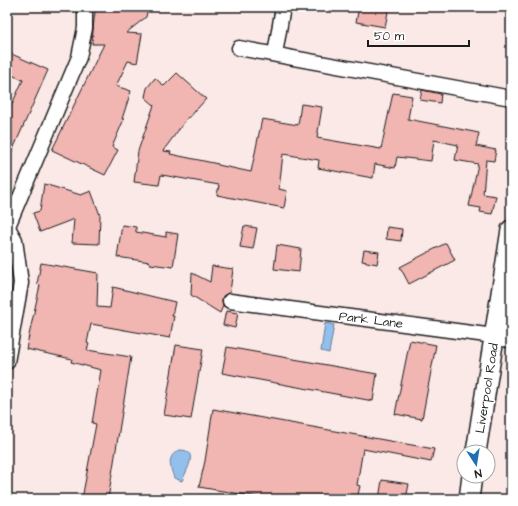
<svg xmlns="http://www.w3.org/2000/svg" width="518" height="506" font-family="'Architects Daughter',sans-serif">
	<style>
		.water { fill: #93bfec; stroke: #637e99 }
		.building { fill: #f1b5b2; stroke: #1c1c1c }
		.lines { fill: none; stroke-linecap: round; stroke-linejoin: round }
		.minor-casing { stroke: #1c1c1c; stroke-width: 17 }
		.tertiary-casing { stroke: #1c1c1c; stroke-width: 20 }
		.secondary-casing { stroke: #1c1c1c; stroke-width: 22 }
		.minor { stroke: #fff; stroke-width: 14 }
		.tertiary { stroke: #fff; stroke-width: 17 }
		.secondary { stroke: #fff; stroke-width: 19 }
		.labels { text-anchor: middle; stroke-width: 3.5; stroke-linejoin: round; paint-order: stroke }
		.street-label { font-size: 13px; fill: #1c1c1c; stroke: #fff }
	</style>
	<rect width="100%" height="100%" fill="#fbe9e8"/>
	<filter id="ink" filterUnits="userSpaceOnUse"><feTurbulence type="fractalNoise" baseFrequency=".025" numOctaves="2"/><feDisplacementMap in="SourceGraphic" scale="8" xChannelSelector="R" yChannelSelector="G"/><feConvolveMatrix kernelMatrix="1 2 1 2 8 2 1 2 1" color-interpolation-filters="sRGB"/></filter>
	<g filter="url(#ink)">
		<g class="water">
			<polygon points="325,323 334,325 329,353 321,351"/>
			<path d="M180 450C200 450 186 471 182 481L174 478C170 466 166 456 180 450Z"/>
		</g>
		<g class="building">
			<polygon points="96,7 148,7 146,17 126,33 142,34 140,46 137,63 128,61 116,86 131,91 122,119 124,119 112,147 118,150 105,175 52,150 104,44 92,44 94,19"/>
			<polygon points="359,7 389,7 385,27 356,22"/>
			<polygon points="7,52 48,70 7,163 7,115 23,80 7,73"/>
			<polygon points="177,73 206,99 189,118 188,117 163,151 171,152 170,154 218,164 218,165 251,172 262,119 298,125 301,104 322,107 317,138 381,149 393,93 412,96 408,119 479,133 476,146 496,150 494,161 486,160 483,194 496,196 492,214 480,212 481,208 469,206 478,164 455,160 458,145 434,140 431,161 397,157 395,168 375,164 373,178 318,168 319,160 283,154 279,189 287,191 284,208 217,195 219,185 168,176 161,175 159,185 134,182 138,151 154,105 145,97 147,88 155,78 164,86"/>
			<polygon points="422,90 441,94 440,103 420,100"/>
			<polygon points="44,184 81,195 91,191 100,215 99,244 72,243 74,219 40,232 33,213 40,211"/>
			<polygon points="122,225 136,227 136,232 166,237 166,232 178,234 173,267 150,264 150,262 117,257"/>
			<polygon points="244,226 257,228 253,249 240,247"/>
			<polygon points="387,227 402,229 401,241 386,239"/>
			<polygon points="446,243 455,260 409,284 400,267"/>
			<polygon points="277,245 301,249 299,272 274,269"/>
			<polygon points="364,250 379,252 377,264 362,261"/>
			<polygon points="41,263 98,273 97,307 110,308 113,287 175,302 172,316 174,316 170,338 91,324 87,343 89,344 87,350 131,357 108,499 82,499 96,424 92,423 101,370 71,362 72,359 26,349 40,285 37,284"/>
			<polygon points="212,266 233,269 230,292 223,296 222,300 223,306 220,313 191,295 192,273 210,282"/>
			<polygon points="226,311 238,313 235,328 223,325"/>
			<polygon points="410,340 436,345 422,419 395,414"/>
			<polygon points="176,345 203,349 191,419 164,415"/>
			<polygon points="227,347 377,374 373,401 222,373"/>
			<polygon points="213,409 434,449 431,462 363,449 357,485 360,486 357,499 270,499 199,487 205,461"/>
			<polygon points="382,480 409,484 406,499 379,499"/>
		</g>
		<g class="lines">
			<defs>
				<g id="minor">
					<polyline points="239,48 511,98"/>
					<polyline points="275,54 283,7"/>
					<polyline points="7,226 15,240 21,283 7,362"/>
					<polyline points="8,226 79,57 85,28 85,7"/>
					<polyline points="230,301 494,336"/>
				</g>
				<polyline id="tertiary" points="494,336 511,339"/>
				<g id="secondary">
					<polyline points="476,452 511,230"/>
					<polyline points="469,499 472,476"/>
				</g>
			</defs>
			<use href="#minor" class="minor-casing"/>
			<use href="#tertiary" class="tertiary-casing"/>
			<use href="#secondary" class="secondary-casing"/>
			<use href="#minor" class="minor"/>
			<use href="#tertiary" class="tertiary"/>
			<use href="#secondary" class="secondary"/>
		</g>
	</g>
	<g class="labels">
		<g class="street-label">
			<text transform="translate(371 319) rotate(7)" y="5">Park Lane</text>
			<text transform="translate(486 388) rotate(-81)" y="5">Liverpool Road</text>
		</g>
	</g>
	<rect width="518" height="506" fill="none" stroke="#fff" stroke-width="24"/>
	<rect x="12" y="12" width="494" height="482" fill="none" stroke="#1c1c1c" stroke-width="1.5" filter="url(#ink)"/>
	<g transform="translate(476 464) rotate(168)"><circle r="19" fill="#ffffff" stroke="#a4a4a4"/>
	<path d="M0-3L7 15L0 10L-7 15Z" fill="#1f6fb2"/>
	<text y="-6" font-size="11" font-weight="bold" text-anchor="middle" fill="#1c1c1c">N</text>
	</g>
	<path d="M368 40v6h101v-6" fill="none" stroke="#1c1c1c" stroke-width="2"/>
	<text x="374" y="40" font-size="12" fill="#1c1c1c" stroke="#ffffff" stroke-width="3" paint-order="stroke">50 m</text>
</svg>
